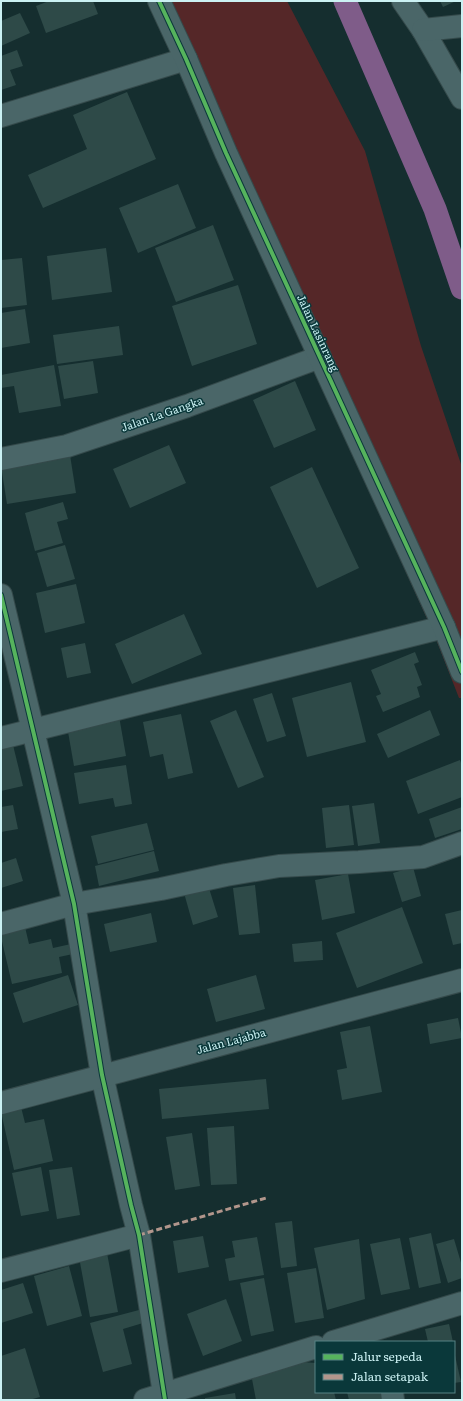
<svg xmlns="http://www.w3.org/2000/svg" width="463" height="1401" font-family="Literata,serif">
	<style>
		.green { fill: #552728 }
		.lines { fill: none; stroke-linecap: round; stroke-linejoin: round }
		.canal { stroke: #7f5c89; stroke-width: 23 }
		.building { fill: #2e4a48 }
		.minor-casing { stroke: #354a4b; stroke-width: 24 }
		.tertiary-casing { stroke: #354a4b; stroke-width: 24 }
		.minor { stroke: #4a6668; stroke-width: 22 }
		.tertiary { stroke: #4a6668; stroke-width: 22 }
		.quiet { stroke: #b2968c; stroke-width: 3; stroke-dasharray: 6 3; stroke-linecap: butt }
		.cycleway-casing { stroke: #0a383a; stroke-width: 6 }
		.cycleway { stroke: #56b35d; stroke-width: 4 }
		.labels { text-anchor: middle; stroke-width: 3; stroke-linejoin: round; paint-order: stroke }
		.street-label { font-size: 11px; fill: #cbf1f3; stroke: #0a383a }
	</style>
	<rect width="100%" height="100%" fill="#152e2f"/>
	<polygon class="green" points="148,1 287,1 365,151 421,346 462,467 462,698 459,698 434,634"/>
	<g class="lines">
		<polyline class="canal" points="345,1 435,209 462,288"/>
	</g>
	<g class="building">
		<polygon points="49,1 93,1 98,14 46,33 36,6"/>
		<polygon points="440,1 456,1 443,7"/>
		<polygon points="20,13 30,33 1,46 1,21"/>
		<polygon points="17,50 23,66 10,70 16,85 1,90 1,56"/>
		<polygon points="127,92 156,159 43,208 28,175 87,149 73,115"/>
		<polygon points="178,184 196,228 138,253 119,208"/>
		<polygon points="213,225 234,280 176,302 155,248"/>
		<polygon points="106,248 112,292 52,300 47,256"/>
		<polygon points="22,258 27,305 1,308 1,260"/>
		<polygon points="238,285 257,344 192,366 172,306"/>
		<polygon points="25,309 30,343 1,348 1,313"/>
		<polygon points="119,326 123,355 57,364 53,335"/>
		<polygon points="93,361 98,393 64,399 58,366"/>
		<polygon points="54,365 61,406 19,413 14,386 1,388 1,375"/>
		<polygon points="295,381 316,430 274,448 253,400"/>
		<polygon points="169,445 186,483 130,508 113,469"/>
		<polygon points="70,455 76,493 7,504 1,466"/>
		<polygon points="312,467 359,568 317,588 270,487"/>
		<polygon points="63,502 68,519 57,522 63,543 35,551 25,513"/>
		<polygon points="65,545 75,579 47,587 37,553"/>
		<polygon points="76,584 85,623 45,633 36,593"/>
		<polygon points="184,614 202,654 132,684 115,644"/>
		<polygon points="85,643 91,673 67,678 61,648"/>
		<polygon points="415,652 419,662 414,664 422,685 417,687 420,697 383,712 376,696 381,694 371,670"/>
		<polygon points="351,682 366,742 307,757 292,698"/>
		<polygon points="272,693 286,736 267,742 253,699"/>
		<polygon points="236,710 264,777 238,788 210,721"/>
		<polygon points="430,710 440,735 388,758 377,734"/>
		<polygon points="181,714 193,773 168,779 163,754 150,757 143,722"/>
		<polygon points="119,716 126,756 74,766 67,726"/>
		<polygon points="13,745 23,786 1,791 1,748"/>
		<polygon points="460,760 462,766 462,797 418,814 406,781"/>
		<polygon points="126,765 132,804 115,807 113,798 79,804 74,773"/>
		<polygon points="374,803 380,843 358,846 352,806"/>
		<polygon points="13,805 18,829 1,832 1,807"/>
		<polygon points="349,805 354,845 326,848 322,808"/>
		<polygon points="462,807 462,829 435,838 429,819"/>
		<polygon points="147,823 154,850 98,864 91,836"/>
		<polygon points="154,851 159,871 99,886 95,866"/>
		<polygon points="16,858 23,881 1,888 1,863"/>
		<polygon points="413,867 421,896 402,902 393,873"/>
		<polygon points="348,874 355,913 322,920 315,880"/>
		<polygon points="208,885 218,917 193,925 184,893"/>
		<polygon points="255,885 260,933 239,935 233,888"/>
		<polygon points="402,907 423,963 357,988 336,933"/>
		<polygon points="462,910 462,943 453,945 445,914"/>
		<polygon points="151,913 157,942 110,952 104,924"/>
		<polygon points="25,927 29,944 51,939 53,948 71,944 73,954 59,957 62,973 12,984 1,937 1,932"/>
		<polygon points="322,941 323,960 294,962 292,944"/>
		<polygon points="68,975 78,1005 23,1023 13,993"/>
		<polygon points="256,975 265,1009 216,1022 207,989"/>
		<polygon points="458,1018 462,1038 430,1044 427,1024"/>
		<polygon points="370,1026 382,1092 342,1100 337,1070 347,1068 340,1032"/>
		<polygon points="266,1079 269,1109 162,1119 159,1089"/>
		<polygon points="21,1107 25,1123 44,1119 53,1161 14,1170 1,1112"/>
		<polygon points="234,1126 237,1184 211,1185 207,1128"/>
		<polygon points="192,1133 200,1186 175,1190 166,1137"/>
		<polygon points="41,1167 49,1211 21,1216 12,1173"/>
		<polygon points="72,1167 80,1215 57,1219 49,1170"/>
		<polygon points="292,1221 297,1266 281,1268 275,1223"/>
		<polygon points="431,1233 441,1283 419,1288 409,1238"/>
		<polygon points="203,1236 209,1267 178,1273 173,1241"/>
		<polygon points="257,1237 264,1275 229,1281 225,1259 235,1257 232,1241"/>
		<polygon points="400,1238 410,1289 381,1295 370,1244"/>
		<polygon points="359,1239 365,1299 327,1310 314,1248"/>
		<polygon points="454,1239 462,1266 462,1278 448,1283 436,1244"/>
		<polygon points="107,1253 118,1312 90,1317 79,1257"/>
		<polygon points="69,1266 82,1316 47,1326 34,1276"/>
		<polygon points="316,1268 324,1318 295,1323 287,1273"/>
		<polygon points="264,1278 274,1331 251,1336 240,1283"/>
		<polygon points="23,1283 33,1313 1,1323 1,1290"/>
		<polygon points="226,1299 242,1341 203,1356 187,1314"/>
		<polygon points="139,1310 143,1323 123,1329 132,1364 103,1372 90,1323"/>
		<polygon points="449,1324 453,1342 428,1342 425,1329"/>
		<polygon points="25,1348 40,1397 29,1400 1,1400 1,1356"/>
		<polygon points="454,1351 461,1382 454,1383"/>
		<polygon points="288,1361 316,1363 316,1392 334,1392 336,1400 256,1400 252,1379"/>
		<polygon points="347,1392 386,1392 388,1400 349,1400"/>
		<polygon points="235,1393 236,1400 205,1400 205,1398"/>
	</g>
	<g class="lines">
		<defs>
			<g id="minor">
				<polyline points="403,1 423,30 462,98"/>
				<polyline points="423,30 462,26"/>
				<polyline points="1,116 186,59"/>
				<polyline points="1,459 67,446 187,406 320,357"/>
				<polyline points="1,595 74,904 102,1075 131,1205 139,1235 165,1400"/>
				<polyline points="1,738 444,627"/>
				<polyline points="1,924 74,904 161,889 226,875 279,866 359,862 423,857 462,843"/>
				<polyline points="1,1103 462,980"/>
				<polyline points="1,1271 139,1235"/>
				<polyline points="333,1342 462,1303"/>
				<polyline points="392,1392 393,1400"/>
				<polyline points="145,1400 316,1347"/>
			</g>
			<polyline id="tertiary" points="159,1 186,59 226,153 444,627 462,672"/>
		</defs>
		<use href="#minor" class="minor-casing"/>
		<use href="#tertiary" class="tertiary-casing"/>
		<use href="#minor" class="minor"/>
		<use href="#tertiary" class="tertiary"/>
		<polyline class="quiet" points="139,1235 266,1198"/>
		<defs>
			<g id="cycleway">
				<polyline points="159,1 186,59 226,153 444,627 462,672"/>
				<polyline points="1,595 74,904 102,1075 131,1205 139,1235 165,1400"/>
			</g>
		</defs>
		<use href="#cycleway" class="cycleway-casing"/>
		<use href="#cycleway" class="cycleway"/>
	</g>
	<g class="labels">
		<g class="street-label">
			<text transform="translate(318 333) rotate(65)" y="4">Jalan Lasinrang</text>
			<text transform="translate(162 414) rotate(-19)" y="4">Jalan La Gangka</text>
			<text transform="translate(231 1041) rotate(-15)" y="4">Jalan Lajabba</text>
		</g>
	</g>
	<rect width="463" height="1401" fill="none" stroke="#cbf1f3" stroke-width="4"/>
	<rect x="315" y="1341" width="140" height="52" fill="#0a383a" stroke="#578284"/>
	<rect x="323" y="1354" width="20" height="6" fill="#56b35d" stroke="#578284"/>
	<text x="351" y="1361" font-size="12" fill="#cbf1f3">Jalur sepeda</text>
	<rect x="323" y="1374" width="20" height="6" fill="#b2968c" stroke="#578284"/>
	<text x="351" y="1381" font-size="12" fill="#cbf1f3">Jalan setapak</text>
</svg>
